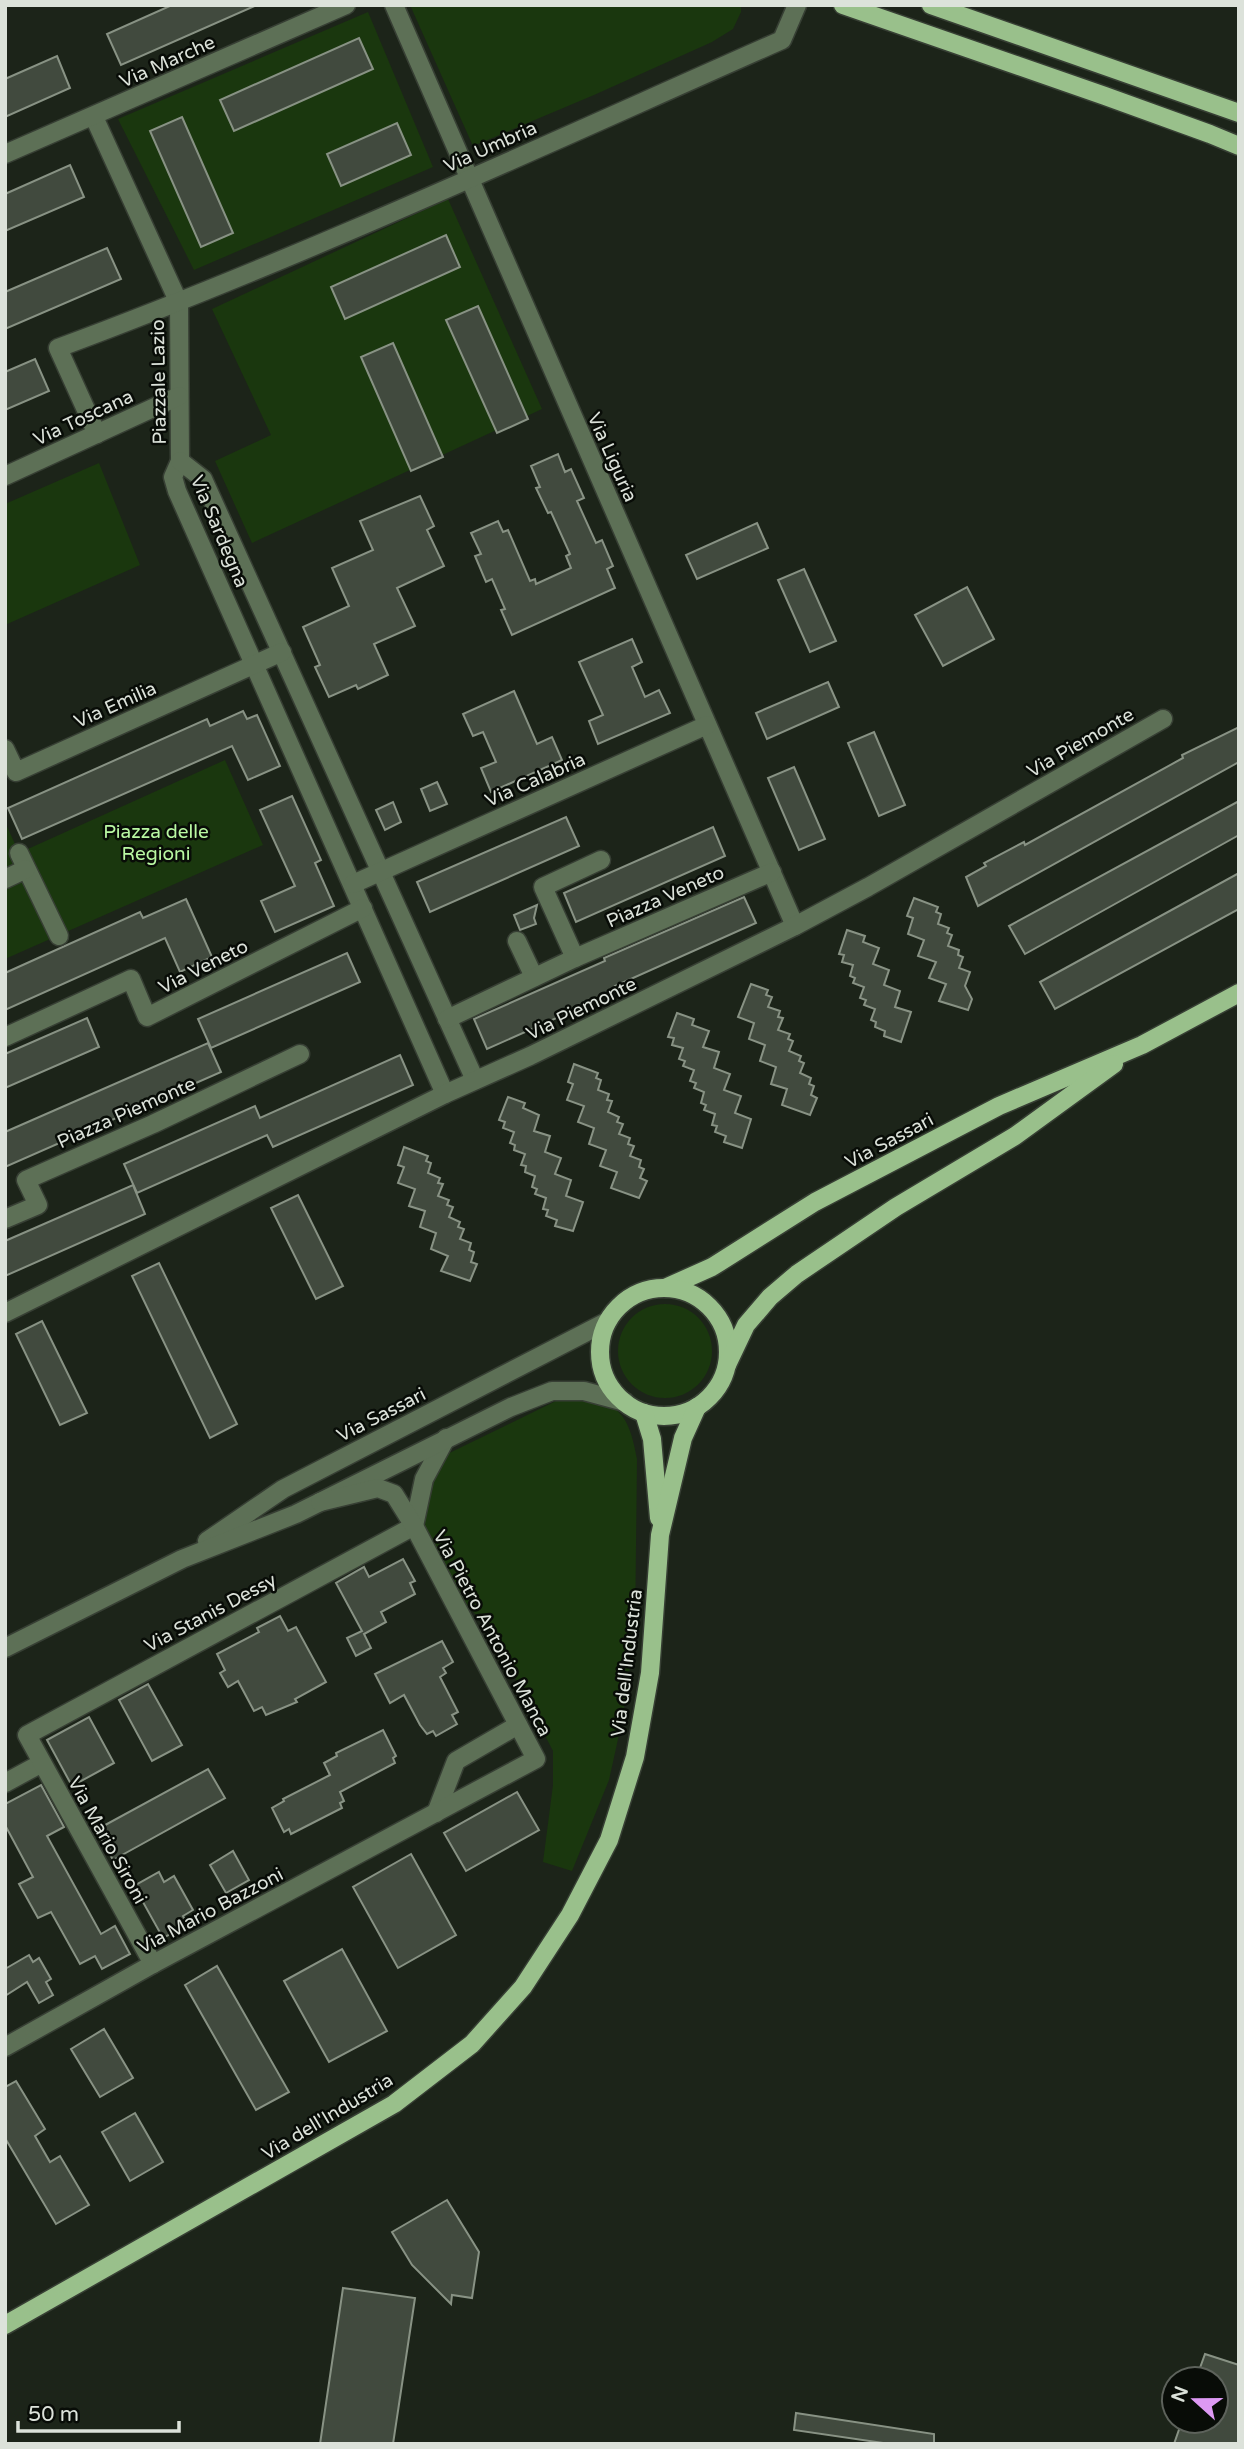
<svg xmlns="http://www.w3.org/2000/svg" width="1244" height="2449" font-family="'Varela Round',sans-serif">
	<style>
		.green { fill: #1a370e }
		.building { fill: #414a3e; stroke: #889284; stroke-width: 2 }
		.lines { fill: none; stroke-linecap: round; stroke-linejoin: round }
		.minor-casing { stroke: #373f34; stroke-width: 21 }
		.major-casing { stroke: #373f34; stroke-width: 21 }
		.minor { stroke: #5d7056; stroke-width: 18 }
		.major { stroke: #99c08b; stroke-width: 18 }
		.labels { text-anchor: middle; stroke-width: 5; stroke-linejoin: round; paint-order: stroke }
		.street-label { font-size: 19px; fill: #dce2da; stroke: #080c07 }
		.park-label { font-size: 19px; fill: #b9f8a2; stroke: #080c07 }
	</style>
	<rect width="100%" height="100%" fill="#1c2419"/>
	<g class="green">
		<polygon points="410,5 741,5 741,12 733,29 712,42 594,95 473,146"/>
		<polygon points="368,12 433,167 194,270 118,119"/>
		<polygon points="448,199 542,409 252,543 215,461 271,435 212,309"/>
		<polygon points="99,463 140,565 5,625 5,504"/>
		<polygon points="225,760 263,845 5,959 5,822 19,853"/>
		<circle cx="665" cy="1351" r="47"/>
		<path d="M580 1399C589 1401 600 1401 608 1405 629 1414 633 1439 637 1459L635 1632 622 1721 609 1780 572 1871 543 1862 553 1785V1751L491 1631 439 1575 414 1526 435 1460 558 1400Z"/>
	</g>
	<g class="building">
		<polygon points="172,5 257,5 121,65 107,34"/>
		<polygon points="359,38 373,69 234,131 220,100"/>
		<polygon points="57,56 70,88 5,117 5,79"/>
		<polygon points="182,117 233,233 201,247 150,131"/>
		<polygon points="397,123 411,155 341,186 327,154"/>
		<polygon points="70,165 84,197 5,231 5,194"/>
		<polygon points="446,235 460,267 345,319 331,287"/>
		<polygon points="107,248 121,279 5,329 5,292"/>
		<polygon points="478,306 528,419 497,433 446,320"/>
		<polygon points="393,343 443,457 411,471 361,357"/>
		<polygon points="35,359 49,391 5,410 5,372"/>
		<polygon points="558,454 565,472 571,469 584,498 577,501 596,543 602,540 613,566 607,569 615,588 512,635 501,610 505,609 492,579 486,582 475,556 481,554 471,533 498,521 503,532 508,530 530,581 535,579 536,584 571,568 566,556 570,554 551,512 548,513 536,488 540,487 531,466"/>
		<polygon points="420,496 434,526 427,530 444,566 397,588 415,626 374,644 388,675 358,689 356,685 329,697 315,667 320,665 303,627 349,606 332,568 373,550 360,521"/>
		<polygon points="757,523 768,548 697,579 686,555"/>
		<polygon points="804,569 836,641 810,652 778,580"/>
		<polygon points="967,587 994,639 943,666 915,615"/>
		<polygon points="632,639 642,662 632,667 645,697 659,690 670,713 598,744 589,721 603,715 579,662"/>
		<polygon points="828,682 839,707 767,739 756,713"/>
		<polygon points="514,691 537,744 552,737 562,760 491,792 481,768 496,762 483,732 473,736 463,714"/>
		<polygon points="243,711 247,719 257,715 280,766 248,780 232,746 22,839 8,808 207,719 210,726"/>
		<polygon points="1239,727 1239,762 978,906 966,877 986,866 984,863 1024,842 1025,845 1183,758 1182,755"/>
		<polygon points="874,732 905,805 879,816 848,743"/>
		<polygon points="794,767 825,839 799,850 768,778"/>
		<polygon points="437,782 447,804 430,811 421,789"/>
		<polygon points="292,796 321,860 315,863 334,906 275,932 261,901 295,886 260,810"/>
		<polygon points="1239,801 1239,835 1025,954 1009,926"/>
		<polygon points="393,802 401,822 385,830 376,810"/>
		<polygon points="566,817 579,846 430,912 417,882"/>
		<polygon points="713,827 725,856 576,922 564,893"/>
		<polygon points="1239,873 1239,909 1055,1009 1040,982"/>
		<polygon points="744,897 756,923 615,986 617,991 487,1049 474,1019 605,961 604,958"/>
		<polygon points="914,898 938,907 936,912 941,914 938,924 949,928 947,933 952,935 948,946 959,950 958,955 963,957 959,968 970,972 965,986 972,999 968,1010 939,1001 946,984 929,978 936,962 918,956 924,940 908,934 913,918 907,916"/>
		<polygon points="186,899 212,957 180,972 165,938 5,1010 5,973 140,912 143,918"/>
		<polygon points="537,905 534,918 536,924 520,930 514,915"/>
		<polygon points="847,930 865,936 863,942 879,948 873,964 889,970 884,985 900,991 895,1007 911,1012 901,1042 884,1036 885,1031 875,1027 876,1022 871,1020 875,1009 864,1005 866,1000 860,998 864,987 853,983 855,978 850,976 853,965 842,962 844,955 839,954"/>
		<polygon points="347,953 360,982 211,1048 198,1019"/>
		<polygon points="751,984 768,990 766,995 772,997 768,1007 780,1011 778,1017 783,1018 778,1030 790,1034 788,1039 793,1041 789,1051 801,1056 799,1061 804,1063 800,1073 811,1078 809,1084 814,1086 811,1095 817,1098 810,1115 782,1105 787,1089 771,1084 776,1067 760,1061 765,1045 749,1039 754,1023 738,1017"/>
		<polygon points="677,1013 694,1019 692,1025 709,1031 703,1047 719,1052 714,1068 730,1074 724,1090 741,1096 735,1113 751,1119 742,1148 724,1142 726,1136 715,1132 717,1126 712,1125 715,1114 704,1110 706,1105 701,1103 704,1092 694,1088 696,1083 690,1081 694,1070 683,1066 685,1061 679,1059 683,1048 672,1045 674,1038 668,1037"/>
		<polygon points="87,1018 99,1047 5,1088 5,1054"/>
		<polygon points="208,1043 221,1072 5,1167 5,1132"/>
		<polygon points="400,1055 413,1085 273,1147 267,1135 137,1193 124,1164 255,1106 260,1118"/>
		<polygon points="574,1064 598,1073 596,1078 601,1080 598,1090 609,1094 607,1100 612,1101 608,1112 619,1117 617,1122 623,1124 619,1134 630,1138 628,1144 634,1146 630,1156 641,1160 639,1167 644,1169 640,1178 647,1181 639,1198 611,1188 617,1172 600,1166 606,1150 589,1144 594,1128 578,1122 584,1106 567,1100 573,1084 568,1082"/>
		<polygon points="508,1097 525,1103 523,1108 539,1115 534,1131 550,1136 545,1152 561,1158 555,1174 571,1180 566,1196 583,1202 573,1231 555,1226 557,1220 546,1216 548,1210 543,1209 546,1198 535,1194 537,1189 532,1187 535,1176 525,1172 526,1166 521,1165 525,1154 514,1150 515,1145 510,1143 514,1132 503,1128 505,1122 499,1120"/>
		<polygon points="404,1147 428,1156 426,1161 431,1163 428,1173 440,1178 438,1183 443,1184 438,1196 449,1200 447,1205 453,1207 449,1217 460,1222 458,1227 464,1229 460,1239 471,1243 469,1250 474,1252 471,1262 477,1264 470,1281 441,1271 448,1256 431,1249 436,1233 420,1227 425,1211 409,1206 415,1189 398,1183 404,1167 398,1165"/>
		<polygon points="133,1185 145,1214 5,1276 5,1241"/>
		<polygon points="298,1195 343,1286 316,1299 271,1208"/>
		<polygon points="159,1263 237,1424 210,1438 132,1276"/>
		<polygon points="42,1321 87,1413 60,1425 16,1334"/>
		<polygon points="403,1559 415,1581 410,1583 415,1594 381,1612 386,1622 364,1634 371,1648 356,1656 347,1638 362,1631 336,1583 364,1567 369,1577"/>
		<polygon points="280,1616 288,1631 296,1627 326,1682 295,1699 297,1702 266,1715 262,1707 254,1711 238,1681 228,1687 220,1673 225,1670 217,1654 259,1632 257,1628"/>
		<polygon points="442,1641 453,1662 443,1668 446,1673 440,1677 458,1712 452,1715 457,1724 436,1736 433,1731 427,1734 420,1725 404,1695 390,1703 375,1674"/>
		<polygon points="148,1684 182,1745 152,1761 119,1700"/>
		<polygon points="89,1717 114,1763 72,1786 47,1740"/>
		<polygon points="383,1730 396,1756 393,1758 395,1763 340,1792 344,1801 340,1803 342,1808 291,1834 289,1829 284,1832 272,1808 284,1801 283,1799 330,1775 324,1763 337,1756 336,1753"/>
		<polygon points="208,1769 225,1798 113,1860 96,1830"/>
		<polygon points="41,1785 64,1827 47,1836 101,1934 115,1926 130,1954 102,1969 95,1956 80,1964 51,1912 38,1918 19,1884 33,1877 5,1825 5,1804"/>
		<polygon points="517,1792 539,1830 466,1871 444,1833"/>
		<polygon points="233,1851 249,1880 226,1893 210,1865"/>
		<polygon points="411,1854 456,1935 398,1968 353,1887"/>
		<polygon points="159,1872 164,1882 174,1876 193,1910 183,1916 188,1925 163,1938 134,1886"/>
		<polygon points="342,1949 387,2031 329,2062 284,1981"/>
		<polygon points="29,1955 33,1962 39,1958 51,1979 46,1982 53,1995 39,2003 27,1982 5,1996 5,1969"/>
		<polygon points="217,1966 289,2092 256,2110 185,1985"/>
		<polygon points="104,2029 133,2078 100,2097 71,2049"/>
		<polygon points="16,2081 45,2129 35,2136 50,2162 60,2156 89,2205 56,2224 5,2138 5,2087"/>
		<polygon points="135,2113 163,2162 130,2181 102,2132"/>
		<polygon points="447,2200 479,2252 472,2298 452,2295 451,2304 412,2265 392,2232"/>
		<polygon points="343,2288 415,2298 393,2444 320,2444"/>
		<polygon points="1205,2354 1239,2365 1239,2444 1174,2444 1182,2421 1216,2421 1216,2379 1196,2379"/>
		<polygon points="796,2413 934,2434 934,2444 890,2444 794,2430"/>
	</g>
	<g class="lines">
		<defs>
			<g id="minor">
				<polyline points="394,5 795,926"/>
				<polyline points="94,117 179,303 180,461 173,477 177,491 445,1094"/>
				<polyline points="5,154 346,5"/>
				<path d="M97 434 58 348C304 257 542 146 782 40L797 5"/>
				<polyline points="180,461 203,479 475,1080"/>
				<polyline points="5,476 179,396"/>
				<polyline points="5,749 16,772 282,652"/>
				<polyline points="19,853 59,936"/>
				<polyline points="5,879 26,869"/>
				<polyline points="353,884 707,725"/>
				<polyline points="517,941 534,977"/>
				<polyline points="575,958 543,887 601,860"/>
				<polyline points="447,1019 575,958 772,872"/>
				<polyline points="5,1037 131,979 147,1017 363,908"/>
				<polyline points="5,1219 38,1205 26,1180 153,1124 300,1054"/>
				<polyline points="5,1313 445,1094 530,1056 795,926 868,887 1163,719"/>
				<polyline points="414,1526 424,1479 446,1438"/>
				<polyline points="207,1541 283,1489 608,1321"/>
				<polyline points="5,1648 182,1559 296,1514 511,1407 552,1391 584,1391 625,1402"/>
				<polyline points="5,1783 42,1763"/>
				<polyline points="436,1813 456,1761 518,1725"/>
				<polyline points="153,1964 27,1735 414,1526"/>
				<polyline points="5,2047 153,1964 536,1759 414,1526 394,1494 378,1488 320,1502"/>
			</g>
			<g id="major">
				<polyline points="843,5 1105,96 1210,134 1239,146"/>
				<polyline points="931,5 1239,113"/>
				<polyline points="665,1288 712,1267 815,1202 999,1106 1142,1045 1239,993"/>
				<circle cx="664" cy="1352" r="64"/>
				<polyline points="727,1365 746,1325 770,1297 797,1274 896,1207 1015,1136 1114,1064"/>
				<polyline points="644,1413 652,1439 659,1518"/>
				<polyline points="5,2325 394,2104 472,2044 523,1987 570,1915 609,1840 635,1757 650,1673 660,1535 683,1438 697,1407"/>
			</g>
		</defs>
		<use href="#minor" class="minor-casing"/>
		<use href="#major" class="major-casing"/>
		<use href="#minor" class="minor"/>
		<use href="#major" class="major"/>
	</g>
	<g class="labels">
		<g class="street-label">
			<text transform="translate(167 61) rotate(-24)" y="7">Via Marche</text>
			<text transform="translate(490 146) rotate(-24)" y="7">Via Umbria</text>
			<text transform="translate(158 382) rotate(-91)" y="7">Piazzale Lazio</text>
			<text transform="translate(83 417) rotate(-25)" y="7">Via Toscana</text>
			<text transform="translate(613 457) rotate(66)" y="7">Via Liguria</text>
			<text transform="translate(220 531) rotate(67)" y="7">Via Sardegna</text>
			<text transform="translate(115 704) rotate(-24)" y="7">Via Emilia</text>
			<text transform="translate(1080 742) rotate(-30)" y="7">Via Piemonte</text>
			<text transform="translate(535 779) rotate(-24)" y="7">Via Calabria</text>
			<text transform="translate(665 896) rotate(-24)" y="7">Piazza Veneto</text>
			<text transform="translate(203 966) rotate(-27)" y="7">Via Veneto</text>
			<text transform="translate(581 1008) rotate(-26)" y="7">Via Piemonte</text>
			<text transform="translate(126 1112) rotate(-24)" y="7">Piazza Piemonte</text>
			<text transform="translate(889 1140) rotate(-28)" y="7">Via Sassari</text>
			<text transform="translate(381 1414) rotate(-27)" y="7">Via Sassari</text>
			<text transform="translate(210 1612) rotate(-28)" y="7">Via Stanis Dessy</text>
			<text transform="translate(493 1633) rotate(62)" y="7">Via Pietro Antonio Manca</text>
			<text transform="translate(626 1663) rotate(-83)" y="7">Via dell'Industria</text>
			<text transform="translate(108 1840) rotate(61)" y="7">Via Mario Sironi</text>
			<text transform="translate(210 1910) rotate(-28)" y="7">Via Mario Bazzoni</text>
			<text transform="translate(327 2116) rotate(-31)" y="7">Via dell'Industria</text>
		</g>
		<g class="park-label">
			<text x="156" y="838">Piazza delle<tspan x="156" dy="22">Regioni</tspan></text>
		</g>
	</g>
	<rect width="1244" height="2449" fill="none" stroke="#dce2da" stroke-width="14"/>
	<g transform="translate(1195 2400) rotate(291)"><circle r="33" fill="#080c07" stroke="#5d625b" stroke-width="2"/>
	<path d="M0-5L12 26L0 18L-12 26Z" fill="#dd99f3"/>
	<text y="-10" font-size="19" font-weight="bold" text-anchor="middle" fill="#dce2da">N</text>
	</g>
	<path d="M18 2421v10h161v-10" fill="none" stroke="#dce2da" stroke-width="3.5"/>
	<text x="28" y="2421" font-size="21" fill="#dce2da" stroke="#080c07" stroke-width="5" paint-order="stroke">50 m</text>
</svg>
